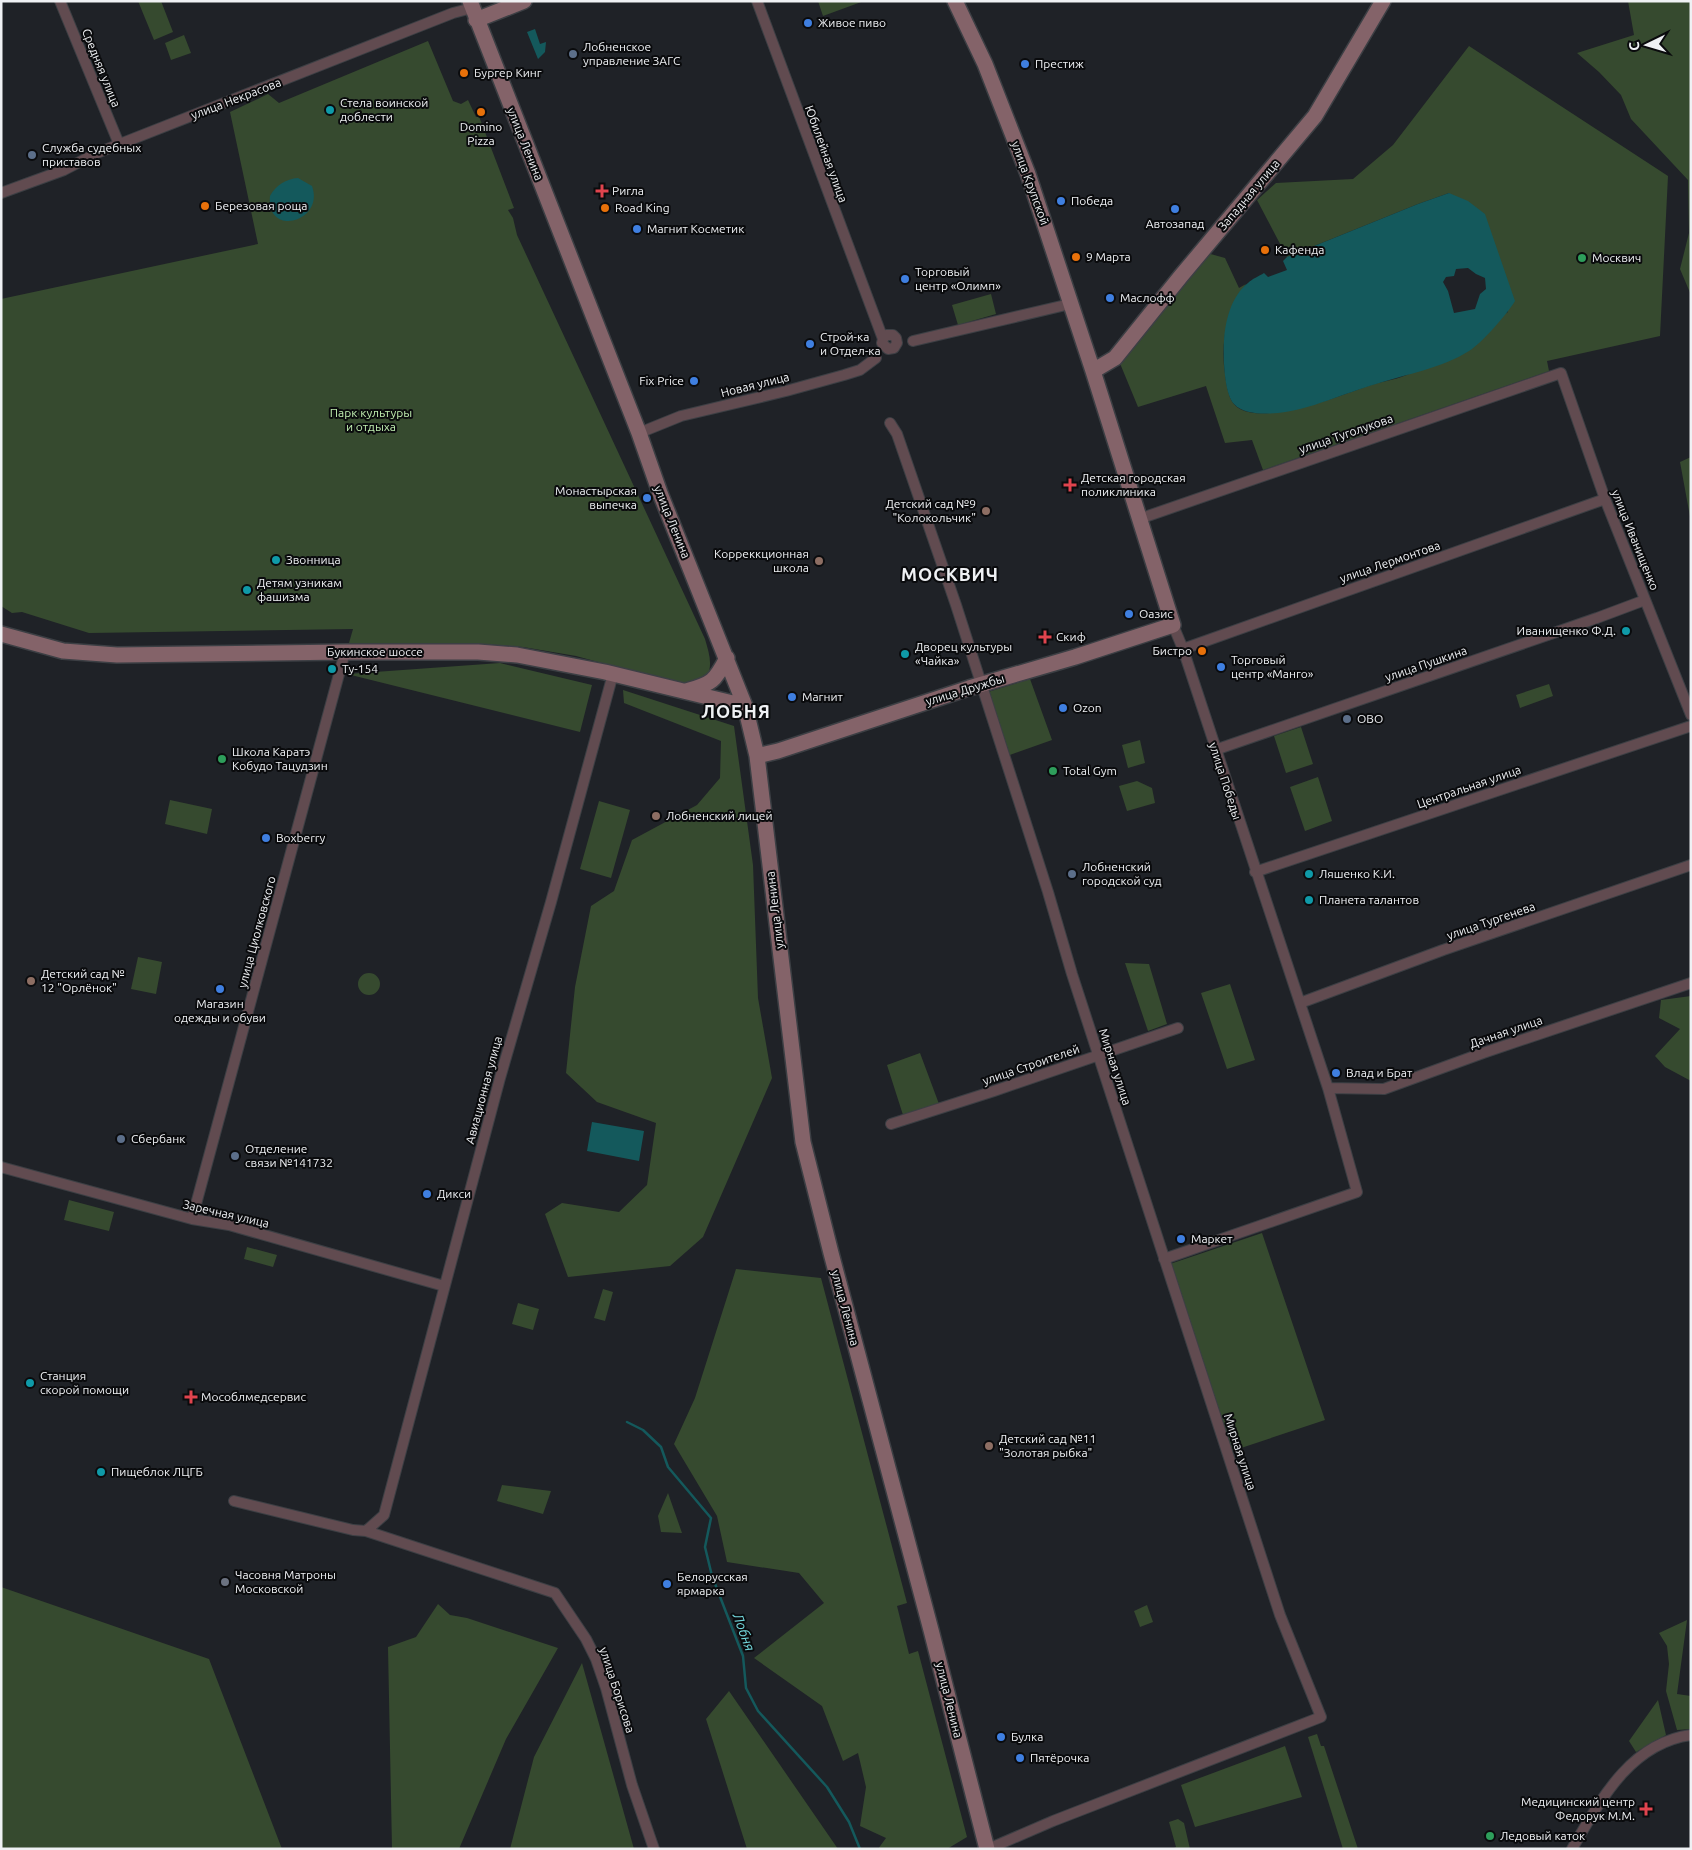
<svg xmlns="http://www.w3.org/2000/svg" width="1692" height="1850" font-family="Ubuntu,sans-serif">
	<style>
		.green { fill: #364a2f }
		.water { fill: #14595c; fill-rule: evenodd }
		.lines { fill: none; stroke-linecap: round; stroke-linejoin: round }
		.stream { stroke: #14595c; stroke-width: 2.5 }
		.street-casing { stroke: #3c3f44; stroke-width: 12 }
		.secondary-casing { stroke: #3c3f44; stroke-width: 18 }
		.street { stroke: #614b50; stroke-width: 10 }
		.secondary { stroke: #846369; stroke-width: 15 }
		.shop-dot { fill: #3f7fe0; stroke: #0a0b0d; stroke-width: 2 }
		.service-dot { fill: #5c6f8a; stroke: #0a0b0d; stroke-width: 2 }
		.food-dot { fill: #e8710a; stroke: #0a0b0d; stroke-width: 2 }
		.culture-dot { fill: #0f9aa8; stroke: #0a0b0d; stroke-width: 2 }
		.health-dot { fill: #e0444e; stroke: #0a0b0d; stroke-width: 2 }
		.leisure-dot { fill: #2e9e5b; stroke: #0a0b0d; stroke-width: 2 }
		.education-dot { fill: #8d6e63; stroke: #0a0b0d; stroke-width: 2 }
		.worship-dot { fill: #6b7280; stroke: #0a0b0d; stroke-width: 2 }
		.labels { text-anchor: middle; stroke-width: 4; stroke-linejoin: round; paint-order: stroke }
		.poi-label { font-size: 12px; fill: #eff1f4; stroke: #0a0b0d; text-anchor: start }
		.street-label { font-size: 12px; fill: #eff1f4; stroke: #0a0b0d }
		.park-label { font-size: 12px; fill: #c0eeb0; stroke: #0a0b0d }
		.water-label { font-size: 14px; font-style: italic; fill: #74d9de; stroke: #0a0b0d }
		.district-label { font-size: 18px; font-weight: bold; letter-spacing: 1px; fill: #eff1f4; stroke: #0a0b0d }
	</style>
	<rect width="100%" height="100%" fill="#1f2227"/>
	<path class="green" d="M138 1H161L173 32 154 40Z
		M818 1H864L823 16Z
		M1628 1H1691V295L1680 269 1689 233 1688 180 1631 119 1621 95 1599 72 1577 53 1634 35Z
		M184 35 191 53 171 60 165 43Z
		M428 41 453 101 461 104 468 100 476 117H479L480 119 514 208 508 210 513 218 517 235 705 639C709 653 713 664 707 677L687 686 576 656 523 647 483 644 349 643 353 629 89 633 22 612 12 613 1 606V299L258 244 230 112 268 94 279 103Z
		M1469 46 1668 176 1660 336 1547 361 1549 371 1263 470 1252 440 1225 443 1206 386 1138 407 1119 361 1207 253 1225 258 1239 288 1246 284C1227 310 1220 342 1225 374 1226 382 1228 396 1233 403 1253 431 1345 394 1371 385 1384 381 1400 379 1411 373 1445 355 1476 332 1508 312L1449 193 1418 204 1287 257 1257 200 1276 183 1353 179 1393 145Z
		M991 294 996 314 958 325 952 305Z
		M1691 457V522L1680 462Z
		M500 663 592 685 580 732 347 674Z
		M1030 679 1052 740 1007 756 988 692Z
		M1549 684 1553 696 1520 708 1516 695Z
		M623 690 734 726 753 865 758 998 772 1078 703 1237 670 1266 568 1277 545 1214 562 1203 619 1212 647 1185 656 1123 597 1102 566 1073 575 987 591 906 614 891 632 840 697 805 720 778 721 741 624 703Z
		M1301 727 1313 764 1286 773 1274 736Z
		M1140 740 1145 763 1128 768 1122 745Z
		M1318 777 1332 821 1305 831 1290 787Z
		M1137 781 1152 788 1155 803 1127 811 1119 786Z
		M170 800 212 809 207 834 165 824Z
		M599 801 630 810 611 878 580 869Z
		M138 957 162 962 156 994 131 989Z
		M1125 963 1149 964 1167 1024 1148 1031Z
		M358 984a11 11 0 1 1 22 0a11 11 0 1 1-22 0Z
		M1230 984 1255 1060 1227 1069 1201 993Z
		M1691 996V1081L1665 1067 1655 1056 1680 1029 1659 1018 1661 1000Z
		M920 1053 939 1104 903 1115 887 1065Z
		M69 1200 114 1212 109 1231 64 1220Z
		M1262 1233 1325 1420 1232 1451 1170 1264Z
		M247 1247 277 1255 273 1267 244 1259Z
		M736 1269 821 1278 907 1603 897 1606 909 1654 918 1651 967 1837 947 1849H878L886 1838 860 1826 866 1787 858 1753 843 1761 822 1706 754 1658 824 1603 799 1573 727 1562 717 1516 674 1444 695 1398Z
		M603 1289 613 1292 605 1321 594 1318Z
		M518 1303 539 1309 533 1330 512 1324Z
		M502 1485 551 1491 543 1514 497 1501Z
		M668 1493 682 1533 661 1532 658 1516Z
		M1 1587 209 1659 282 1849H1Z
		M438 1604 450 1615 467 1618 558 1648 506 1739 459 1849H392L388 1647 416 1637Z
		M1147 1605 1153 1622 1140 1627 1134 1611Z
		M1687 1620 1677 1694 1691 1696V1729L1677 1730 1666 1691 1669 1664 1667 1646 1659 1633Z
		M582 1663 634 1849H510L534 1757Z
		M729 1691 838 1849H747L706 1719Z
		M1658 1700 1666 1735 1636 1752 1629 1741Z
		M1317 1734 1321 1746H1324L1358 1849H1343L1308 1737Z
		M1285 1746 1302 1797 1195 1827 1181 1785Z
		M1178 1819 1184 1823 1190 1849H1172L1176 1847 1169 1822Z"/>
	<path class="water" d="M535 29 540 44 546 42 545 52 538 59 527 32Z
		M298 178 312 186C325 222 266 238 270 196 276 185 286 179 298 178Z
		M1449 193 1468 201 1485 214 1515 301C1508 313 1481 344 1469 351 1442 368 1407 374 1376 384 1345 393 1309 410 1278 413 1265 414 1244 415 1234 404 1224 394 1223 356 1224 341 1225 322 1231 296 1248 283 1252 279 1259 276 1264 273L1268 277 1287 270 1283 261 1287 257 1418 204ZM1468 268 1476 274 1485 278 1486 289 1480 294 1475 309 1454 313 1448 291 1443 282 1446 277 1454 276 1456 269Z
		M592 1122 644 1131 639 1161 587 1151Z"/>
	<g class="lines">
		<path class="stream" d="M627 1422 643 1430 661 1447 668 1467 711 1518 705 1547 712 1576 743 1656 746 1688 758 1711 827 1787 849 1822 860 1849"/>
		<defs>
			<path id="street" d="M60 1 119 144
				M757 1 883 339 882 343 888 349 894 348 897 343 896 338 893 335H886L883 339
				M1 193 64 170 97 153 453 13 472 8
				M913 341 1070 304
				M890 423 897 434 956 605 1048 892 1072 974 1280 1615 1321 1717 1053 1821 988 1849
				M639 433 681 416 786 391 844 375 860 370 876 358
				M1139 519 1561 373 1605 499 1691 715
				M1183 649 1605 499
				M1215 750 1597 618 1645 600
				M1255 872 1691 726
				M1300 1003 1443 950 1691 865
				M1328 1088 1384 1089 1483 1053 1691 983
				M891 1124 994 1091 1178 1028
				M1 1167 192 1219 229 1225 444 1286
				M192 1219 345 652
				M1164 1259 1357 1192 1328 1088 1183 649 1173 625
				M234 1501 353 1530 366 1531 384 1515 500 1078 551 902 613 674
				M366 1531 555 1593 586 1639 596 1659 606 1688 632 1785 654 1849
				M1572 1849C1600 1801 1630 1743 1691 1735"/>
			<path id="secondary" d="M470 1 639 433 660 493 745 706 757 756 803 1142 831 1253 931 1630 987 1849
				M476 20 524 1
				M1093 371 1115 358 1181 276 1315 116 1383 1
				M1 634 63 651 117 655 345 652H478L517 655 605 672 745 706
				M686 691C712 684 715 681 727 658
				M757 756 778 751 969 688 1075 657 1173 625 1093 371 1028 174 985 64 955 1"/>
		</defs>
		<use href="#street" class="street-casing"/>
		<use href="#secondary" class="secondary-casing"/>
		<use href="#street" class="street"/>
		<use href="#secondary" class="secondary"/>
	</g>
	<g class="shop-dot">
		<circle cx="808" cy="23" r="5"/>
		<circle cx="1025" cy="64" r="5"/>
		<circle cx="1061" cy="201" r="5"/>
		<circle cx="1175" cy="209" r="5"/>
		<circle cx="637" cy="229" r="5"/>
		<circle cx="905" cy="279" r="5"/>
		<circle cx="1110" cy="298" r="5"/>
		<circle cx="810" cy="344" r="5"/>
		<circle cx="694" cy="381" r="5"/>
		<circle cx="647" cy="498" r="5"/>
		<circle cx="1129" cy="614" r="5"/>
		<circle cx="1221" cy="667" r="5"/>
		<circle cx="792" cy="697" r="5"/>
		<circle cx="1063" cy="708" r="5"/>
		<circle cx="266" cy="838" r="5"/>
		<circle cx="220" cy="989" r="5"/>
		<circle cx="1336" cy="1073" r="5"/>
		<circle cx="427" cy="1194" r="5"/>
		<circle cx="1181" cy="1239" r="5"/>
		<circle cx="667" cy="1584" r="5"/>
		<circle cx="1001" cy="1737" r="5"/>
		<circle cx="1020" cy="1758" r="5"/>
	</g>
	<g class="service-dot">
		<circle cx="573" cy="54" r="5"/>
		<circle cx="32" cy="155" r="5"/>
		<circle cx="1347" cy="719" r="5"/>
		<circle cx="1072" cy="874" r="5"/>
		<circle cx="121" cy="1139" r="5"/>
		<circle cx="235" cy="1156" r="5"/>
	</g>
	<g class="food-dot">
		<circle cx="464" cy="73" r="5"/>
		<circle cx="481" cy="112" r="5"/>
		<circle cx="205" cy="206" r="5"/>
		<circle cx="605" cy="208" r="5"/>
		<circle cx="1265" cy="250" r="5"/>
		<circle cx="1076" cy="257" r="5"/>
		<circle cx="1202" cy="651" r="5"/>
	</g>
	<g class="culture-dot">
		<circle cx="330" cy="110" r="5"/>
		<circle cx="276" cy="560" r="5"/>
		<circle cx="247" cy="590" r="5"/>
		<circle cx="1626" cy="631" r="5"/>
		<circle cx="905" cy="654" r="5"/>
		<circle cx="332" cy="669" r="5"/>
		<circle cx="1309" cy="874" r="5"/>
		<circle cx="1309" cy="900" r="5"/>
		<circle cx="30" cy="1383" r="5"/>
		<circle cx="101" cy="1472" r="5"/>
	</g>
	<g class="health-dot">
		<path d="M599.5 183.5h5v5h5v5h-5v5h-5v-5h-5v-5h5z"/>
		<path d="M1067.5 477.5h5v5h5v5h-5v5h-5v-5h-5v-5h5z"/>
		<path d="M1042.5 629.5h5v5h5v5h-5v5h-5v-5h-5v-5h5z"/>
		<path d="M188.5 1389.5h5v5h5v5h-5v5h-5v-5h-5v-5h5z"/>
		<path d="M1643.5 1801.5h5v5h5v5h-5v5h-5v-5h-5v-5h5z"/>
	</g>
	<g class="leisure-dot">
		<circle cx="1582" cy="258" r="5"/>
		<circle cx="222" cy="759" r="5"/>
		<circle cx="1053" cy="771" r="5"/>
		<circle cx="1490" cy="1836" r="5"/>
	</g>
	<g class="education-dot">
		<circle cx="986" cy="511" r="5"/>
		<circle cx="819" cy="561" r="5"/>
		<circle cx="656" cy="816" r="5"/>
		<circle cx="31" cy="981" r="5"/>
		<circle cx="989" cy="1446" r="5"/>
	</g>
	<circle class="worship-dot" cx="225" cy="1582" r="5"/>
	<g class="labels">
		<g class="poi-label">
			<text x="818" y="27">Живое пиво</text>
			<text x="583" y="51">Лобненское<tspan x="583" dy="14">управление ЗАГС</tspan></text>
			<text x="1035" y="68">Престиж</text>
			<text x="474" y="77">Бургер Кинг</text>
			<text x="340" y="107">Стела воинской<tspan x="340" dy="14">доблести</tspan></text>
			<text x="481" y="131" text-anchor="middle">Domino<tspan x="481" dy="14">Pizza</tspan></text>
			<text x="42" y="152">Служба судебных<tspan x="42" dy="14">приставов</tspan></text>
			<text x="612" y="195">Ригла</text>
			<text x="1071" y="205">Победа</text>
			<text x="215" y="210">Березовая роща</text>
			<text x="615" y="212">Road King</text>
			<text x="1175" y="228" text-anchor="middle">Автозапад</text>
			<text x="647" y="233">Магнит Косметик</text>
			<text x="1275" y="254">Кафенда</text>
			<text x="1086" y="261">9 Марта</text>
			<text x="1592" y="262">Москвич</text>
			<text x="915" y="276">Торговый<tspan x="915" dy="14">центр «Олимп»</tspan></text>
			<text x="1120" y="302">Маслофф</text>
			<text x="820" y="341">Строй-ка<tspan x="820" dy="14">и Отдел-ка</tspan></text>
			<text x="684" y="385" text-anchor="end">Fix Price</text>
			<text x="1081" y="482">Детская городская<tspan x="1081" dy="14">поликлиника</tspan></text>
			<text x="637" y="495" text-anchor="end">Монастырская<tspan x="637" dy="14">выпечка</tspan></text>
			<text x="976" y="508" text-anchor="end">Детский сад №9<tspan x="976" dy="14">"Колокольчик"</tspan></text>
			<text x="809" y="558" text-anchor="end">Корреккционная<tspan x="809" dy="14">школа</tspan></text>
			<text x="286" y="564">Звонница</text>
			<text x="257" y="587">Детям узникам<tspan x="257" dy="14">фашизма</tspan></text>
			<text x="1139" y="618">Оазис</text>
			<text x="1616" y="635" text-anchor="end">Иванищенко Ф.Д.</text>
			<text x="1056" y="641">Скиф</text>
			<text x="915" y="651">Дворец культуры<tspan x="915" dy="14">«Чайка»</tspan></text>
			<text x="1192" y="655" text-anchor="end">Бистро</text>
			<text x="1231" y="664">Торговый<tspan x="1231" dy="14">центр «Манго»</tspan></text>
			<text x="342" y="673">Ту-154</text>
			<text x="802" y="701">Магнит</text>
			<text x="1073" y="712">Ozon</text>
			<text x="1357" y="723">ОВО</text>
			<text x="232" y="756">Школа Каратэ<tspan x="232" dy="14">Кобудо Тацудзин</tspan></text>
			<text x="1063" y="775">Total Gym</text>
			<text x="666" y="820">Лобненский лицей</text>
			<text x="276" y="842">Boxberry</text>
			<text x="1082" y="871">Лобненский<tspan x="1082" dy="14">городской суд</tspan></text>
			<text x="1319" y="878">Ляшенко К.И.</text>
			<text x="1319" y="904">Планета талантов</text>
			<text x="41" y="978">Детский сад №<tspan x="41" dy="14">12 "Орлёнок"</tspan></text>
			<text x="220" y="1008" text-anchor="middle">Магазин<tspan x="220" dy="14">одежды и обуви</tspan></text>
			<text x="1346" y="1077">Влад и Брат</text>
			<text x="131" y="1143">Сбербанк</text>
			<text x="245" y="1153">Отделение<tspan x="245" dy="14">связи №141732</tspan></text>
			<text x="437" y="1198">Дикси</text>
			<text x="1191" y="1243">Маркет</text>
			<text x="40" y="1380">Станция<tspan x="40" dy="14">скорой помощи</tspan></text>
			<text x="201" y="1401">Мособлмедсервис</text>
			<text x="999" y="1443">Детский сад №11<tspan x="999" dy="14">"Золотая рыбка"</tspan></text>
			<text x="111" y="1476">Пищеблок ЛЦГБ</text>
			<text x="235" y="1579">Часовня Матроны<tspan x="235" dy="14">Московской</tspan></text>
			<text x="677" y="1581">Белорусская<tspan x="677" dy="14">ярмарка</tspan></text>
			<text x="1011" y="1741">Булка</text>
			<text x="1030" y="1762">Пятёрочка</text>
			<text x="1635" y="1806" text-anchor="end">Медицинский центр<tspan x="1635" dy="14">Федорук М.М.</tspan></text>
			<text x="1500" y="1840">Ледовый каток</text>
		</g>
		<g class="street-label">
			<text transform="translate(101 68) rotate(68)" y="4">Средняя улица</text>
			<text transform="translate(236 99) rotate(-21)" y="4">улица Некрасова</text>
			<text transform="translate(525 144) rotate(68)" y="4">улица Ленина</text>
			<text transform="translate(826 154) rotate(70)" y="4">Юбилейная улица</text>
			<text transform="translate(1030 183) rotate(70)" y="4">улица Крупской</text>
			<text transform="translate(1249 195) rotate(-50)" y="4">Западная улица</text>
			<text transform="translate(755 385) rotate(-14)" y="4">Новая улица</text>
			<text transform="translate(1346 434) rotate(-19)" y="4">улица Туголукова</text>
			<text transform="translate(672 522) rotate(68)" y="4">улица Ленина</text>
			<text transform="translate(1635 540) rotate(68)" y="4">улица Иванищенко</text>
			<text transform="translate(1390 562) rotate(-19)" y="4">улица Лермонтова</text>
			<text x="375" y="656">Букинское шоссе</text>
			<text transform="translate(1426 664) rotate(-19)" y="4">улица Пушкина</text>
			<text transform="translate(965 690) rotate(-17)" y="4">улица Дружбы</text>
			<text transform="translate(1225 781) rotate(72)" y="4">улица Победы</text>
			<text transform="translate(1469 787) rotate(-19)" y="4">Центральная улица</text>
			<text transform="translate(775 910) rotate(-97)" y="4">улица Ленина</text>
			<text transform="translate(1491 921) rotate(-19)" y="4">улица Тургенева</text>
			<text transform="translate(257 932) rotate(-75)" y="4">улица Циолковского</text>
			<text transform="translate(1506 1032) rotate(-19)" y="4">Дачная улица</text>
			<text transform="translate(1031 1065) rotate(-19)" y="4">улица Строителей</text>
			<text transform="translate(1115 1067) rotate(72)" y="4">Мирная улица</text>
			<text transform="translate(484 1090) rotate(-75)" y="4">Авиационная улица</text>
			<text transform="translate(226 1214) rotate(13)" y="4">Заречная улица</text>
			<text transform="translate(845 1308) rotate(75)" y="4">улица Ленина</text>
			<text transform="translate(1240 1452) rotate(72)" y="4">Мирная улица</text>
			<text transform="translate(617 1690) rotate(72)" y="4">улица Борисова</text>
			<text transform="translate(949 1700) rotate(76)" y="4">улица Ленина</text>
		</g>
		<g class="park-label">
			<text x="371" y="417">Парк культуры<tspan x="371" dy="14">и отдыха</tspan></text>
		</g>
		<g class="water-label">
			<text transform="translate(744 1632) rotate(70)" y="5">Лобня</text>
		</g>
		<g class="district-label">
			<text x="950" y="581">МОСКВИЧ</text>
			<text x="736" y="718">ЛОБНЯ</text>
		</g>
	</g>
	<rect width="1692" height="1850" fill="none" stroke="#eff1f4" stroke-width="5"/>
	<g transform="translate(1647 45) rotate(265)" stroke="#0a0b0d" stroke-width="4" paint-order="stroke">
	<path d="M0-4L9 19L0 12L-9 19Z" fill="#eff1f4"/>
	<text y="-8" font-size="14" font-weight="bold" text-anchor="middle" fill="#eff1f4">С</text>
	</g>
</svg>
